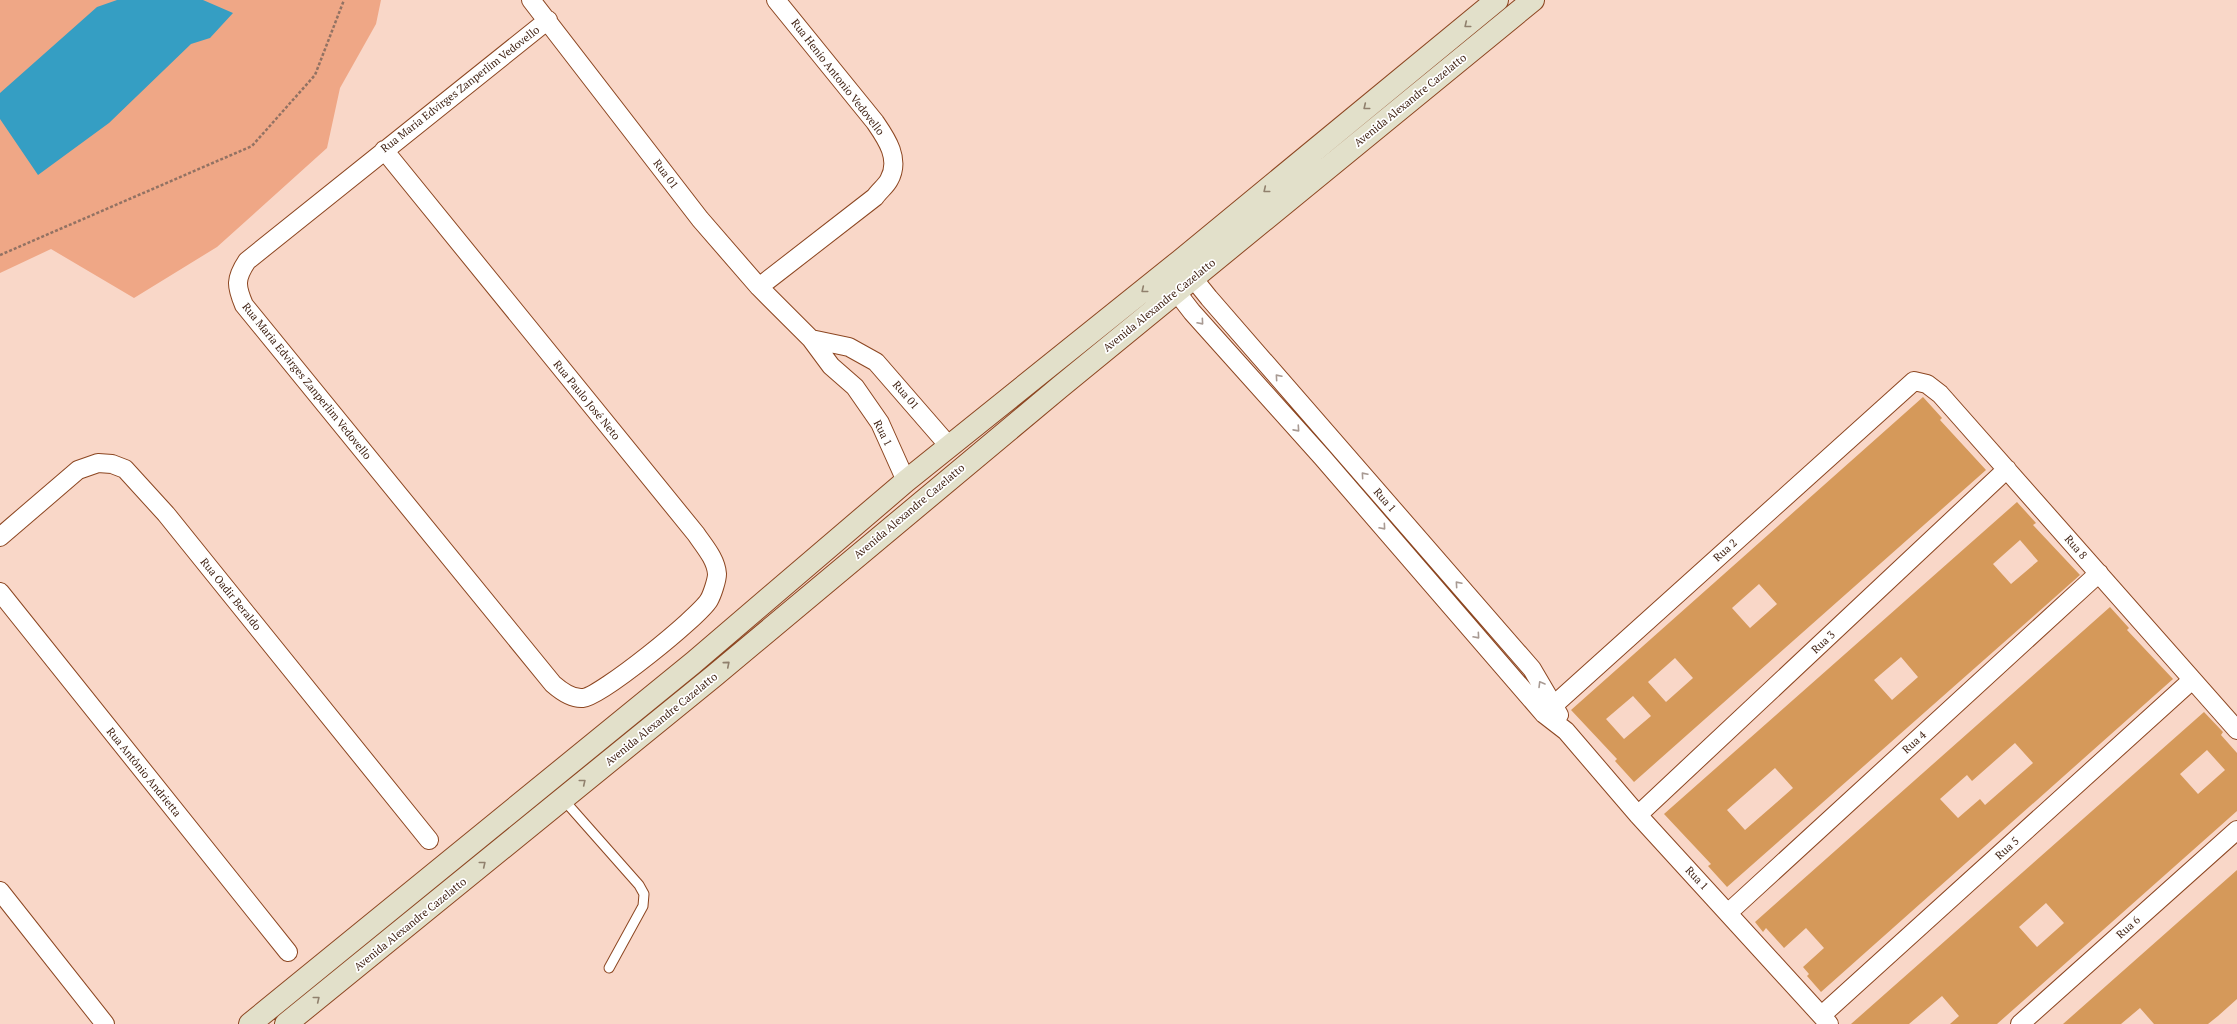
<svg xmlns="http://www.w3.org/2000/svg" width="2237" height="1024" font-family="'PT Serif',serif">
	<style>
		.green { fill: #efa786 }
		.water { fill: #359ec3 }
		.building { fill: #d5995a; fill-rule: evenodd }
		.lines { fill: none; stroke-linecap: round; stroke-linejoin: round }
		.service-casing { stroke: #8c4621; stroke-width: 11 }
		.minor-casing { stroke: #8c4621; stroke-width: 20 }
		.secondary-casing { stroke: #8c4621; stroke-width: 24 }
		.path { stroke: #927263; stroke-width: 2.5; stroke-dasharray: 3 2; stroke-linecap: butt }
		.service { stroke: #fff; stroke-width: 9 }
		.minor { stroke: #fff; stroke-width: 18 }
		.secondary { stroke: #e2e0ca; stroke-width: 22 }
		.oneway { stroke: #90806d }
		.oneway2 { stroke: #a89a93 }
		.labels { text-anchor: middle; stroke-width: 3.5; stroke-linejoin: round; paint-order: stroke }
		.street-label { font-size: 11px; fill: #3d1f10; stroke: #fff }
	</style>
	<rect width="100%" height="100%" fill="#f9d7c8"/>
	<path class="green" d="M0 0H381L376 24 340 88 327 148 217 247 134 298 51 249 0 273Z"/>
	<path class="water" d="M117 0H203L233 13 210 38 191 44 109 123 38 175 0 119V93L97 7Z"/>
	<path class="building" d="M1923 397 1942 418 1940 420 1986 470 1634 782 1615 761 1617 759 1571 710ZM1759 584 1777 604 1750 628 1732 608ZM1675 658 1693 678 1666 702 1648 682ZM1633 696 1651 716 1624 739 1606 719Z
		M2017 502 2036 523 2033 525 2080 575 1727 887 1708 866 1711 864 1664 814ZM2020 540 2038 561 2011 584 1993 564ZM1901 657 1918 677 1892 700 1874 680ZM1775 768 1793 788 1745 830 1727 810Z
		M2110 607 2129 628 2127 630 2173 679 1821 992 1807 976 1809 974 1803 967 1824 948 1806 928 1784 948 1766 928 1763 932 1755 922ZM2015 743 2033 763 1985 805 1980 799 1958 818 1940 799 1967 775 1972 781Z
		M2204 712 2223 732 2221 735 2237 753V811L1997 1024H1950L1959 1016 1942 996 1909 1024H1851ZM2207 750 2225 770 2198 794 2180 774ZM2046 903 2064 923 2037 947 2019 927Z
		M2237 870V999L2218 1016 2208 1024H2154L2140 1008 2121 1024H2063Z"/>
	<g class="lines">
		<defs>
			<path id="service" d="M563 799 639 885 644 894 643 906 609 968"/>
			<path id="minor" d="M531 0 700 219 759 287 811 339 831 366 855 387 880 423 906 481
				M384 150 696 534C704 546 716 559 717 574 717 580 712 595 709 600 699 617 600 697 583 698 572 699 561 691 553 684L244 305C236 286 235 279 247 261L548 20
				M1185 268 1209 298 1532 669 1559 715
				M1168 281 1192 312 1322 457 1544 714 1566 731 1638 815 1829 1024
				M759 287 875 197C879 191 886 186 889 180 901 159 886 138 875 122L776 0
				M811 339 849 347 876 362 949 446
				M0 537 78 470 98 463 112 464 125 469 166 514 429 840
				M0 592 288 952
				M1544 714 1914 381 1927 384 1940 394 2237 730
				M1638 815 2007 469
				M0 891 105 1024
				M1729 912 2099 573
				M1822 1015 2192 680
				M2020 1024 2237 830"/>
			<path id="secondary" d="M250 1024 693 663 906 481 1180 261 1497 0
				M286 1024 714 676 1060 387 1533 0"/>
		</defs>
		<use href="#service" class="service-casing"/>
		<use href="#minor" class="minor-casing"/>
		<use href="#secondary" class="secondary-casing"/>
		<path class="path" d="M0 255 252 146 315 75 344 0"/>
		<use href="#service" class="service"/>
		<use href="#minor" class="minor"/>
		<use href="#secondary" class="secondary"/>
	</g>
	<defs><path id="oneway-chevron" d="M-2-3.5L2.5 0L-2 3.5" fill="none" stroke-width="1.6" stroke-linecap="round" stroke-linejoin="round"/></defs>
	<g class="oneway">
		<use href="#oneway-chevron" transform="translate(1467 25) rotate(141)"/>
		<use href="#oneway-chevron" transform="translate(1366 107) rotate(141)"/>
		<use href="#oneway-chevron" transform="translate(1266 190) rotate(141)"/>
		<use href="#oneway-chevron" transform="translate(1144 290) rotate(141)"/>
		<use href="#oneway-chevron" transform="translate(727 664) rotate(-40)"/>
		<use href="#oneway-chevron" transform="translate(583 782) rotate(-39)"/>
		<use href="#oneway-chevron" transform="translate(483 864) rotate(-39)"/>
		<use href="#oneway-chevron" transform="translate(317 999) rotate(-39)"/>
	</g>
	<g class="oneway2">
		<use href="#oneway-chevron" transform="translate(1201 322) rotate(49)"/>
		<use href="#oneway-chevron" transform="translate(1278 377) rotate(-131)"/>
		<use href="#oneway-chevron" transform="translate(1297 429) rotate(48)"/>
		<use href="#oneway-chevron" transform="translate(1364 475) rotate(-131)"/>
		<use href="#oneway-chevron" transform="translate(1383 527) rotate(49)"/>
		<use href="#oneway-chevron" transform="translate(1458 584) rotate(-131)"/>
		<use href="#oneway-chevron" transform="translate(1477 636) rotate(49)"/>
		<use href="#oneway-chevron" transform="translate(1541 684) rotate(-121)"/>
	</g>
	<g class="labels">
		<g class="street-label">
			<text transform="translate(838 77) rotate(52)" y="4">Rua Henio Antonio Vedovello</text>
			<text transform="translate(460 89) rotate(-38)" y="4">Rua Maria Edvirges Zanperlim Vedovello</text>
			<text transform="translate(1410 100) rotate(-39)" y="4">Avenida Alexandre Cazelatto</text>
			<text transform="translate(666 174) rotate(53)" y="4">Rua 01</text>
			<text transform="translate(1159 305) rotate(-39)" y="4">Avenida Alexandre Cazelatto</text>
			<text transform="translate(307 381) rotate(51)" y="4">Rua Maria Edvirges Zanperlim Vedovello</text>
			<text transform="translate(906 395) rotate(49)" y="4">Rua 01</text>
			<text transform="translate(587 400) rotate(51)" y="4">Rua Paulo José Neto</text>
			<text transform="translate(883 433) rotate(63)" y="4">Rua 1</text>
			<text transform="translate(1385 500) rotate(49)" y="4">Rua 1</text>
			<text transform="translate(909 511) rotate(-40)" y="4">Avenida Alexandre Cazelatto</text>
			<text transform="translate(2076 547) rotate(49)" y="4">Rua 8</text>
			<text transform="translate(1725 550) rotate(-42)" y="4">Rua 2</text>
			<text transform="translate(231 594) rotate(51)" y="4">Rua Oadir Beraldo</text>
			<text transform="translate(1823 642) rotate(-43)" y="4">Rua 3</text>
			<text transform="translate(661 719) rotate(-39)" y="4">Avenida Alexandre Cazelatto</text>
			<text transform="translate(1914 742) rotate(-42)" y="4">Rua 4</text>
			<text transform="translate(144 772) rotate(51)" y="4">Rua Antônio Andrietta</text>
			<text transform="translate(2007 848) rotate(-42)" y="4">Rua 5</text>
			<text transform="translate(1697 878) rotate(47)" y="4">Rua 1</text>
			<text transform="translate(410 924) rotate(-39)" y="4">Avenida Alexandre Cazelatto</text>
			<text transform="translate(2128 927) rotate(-42)" y="4">Rua 6</text>
		</g>
	</g>
</svg>
